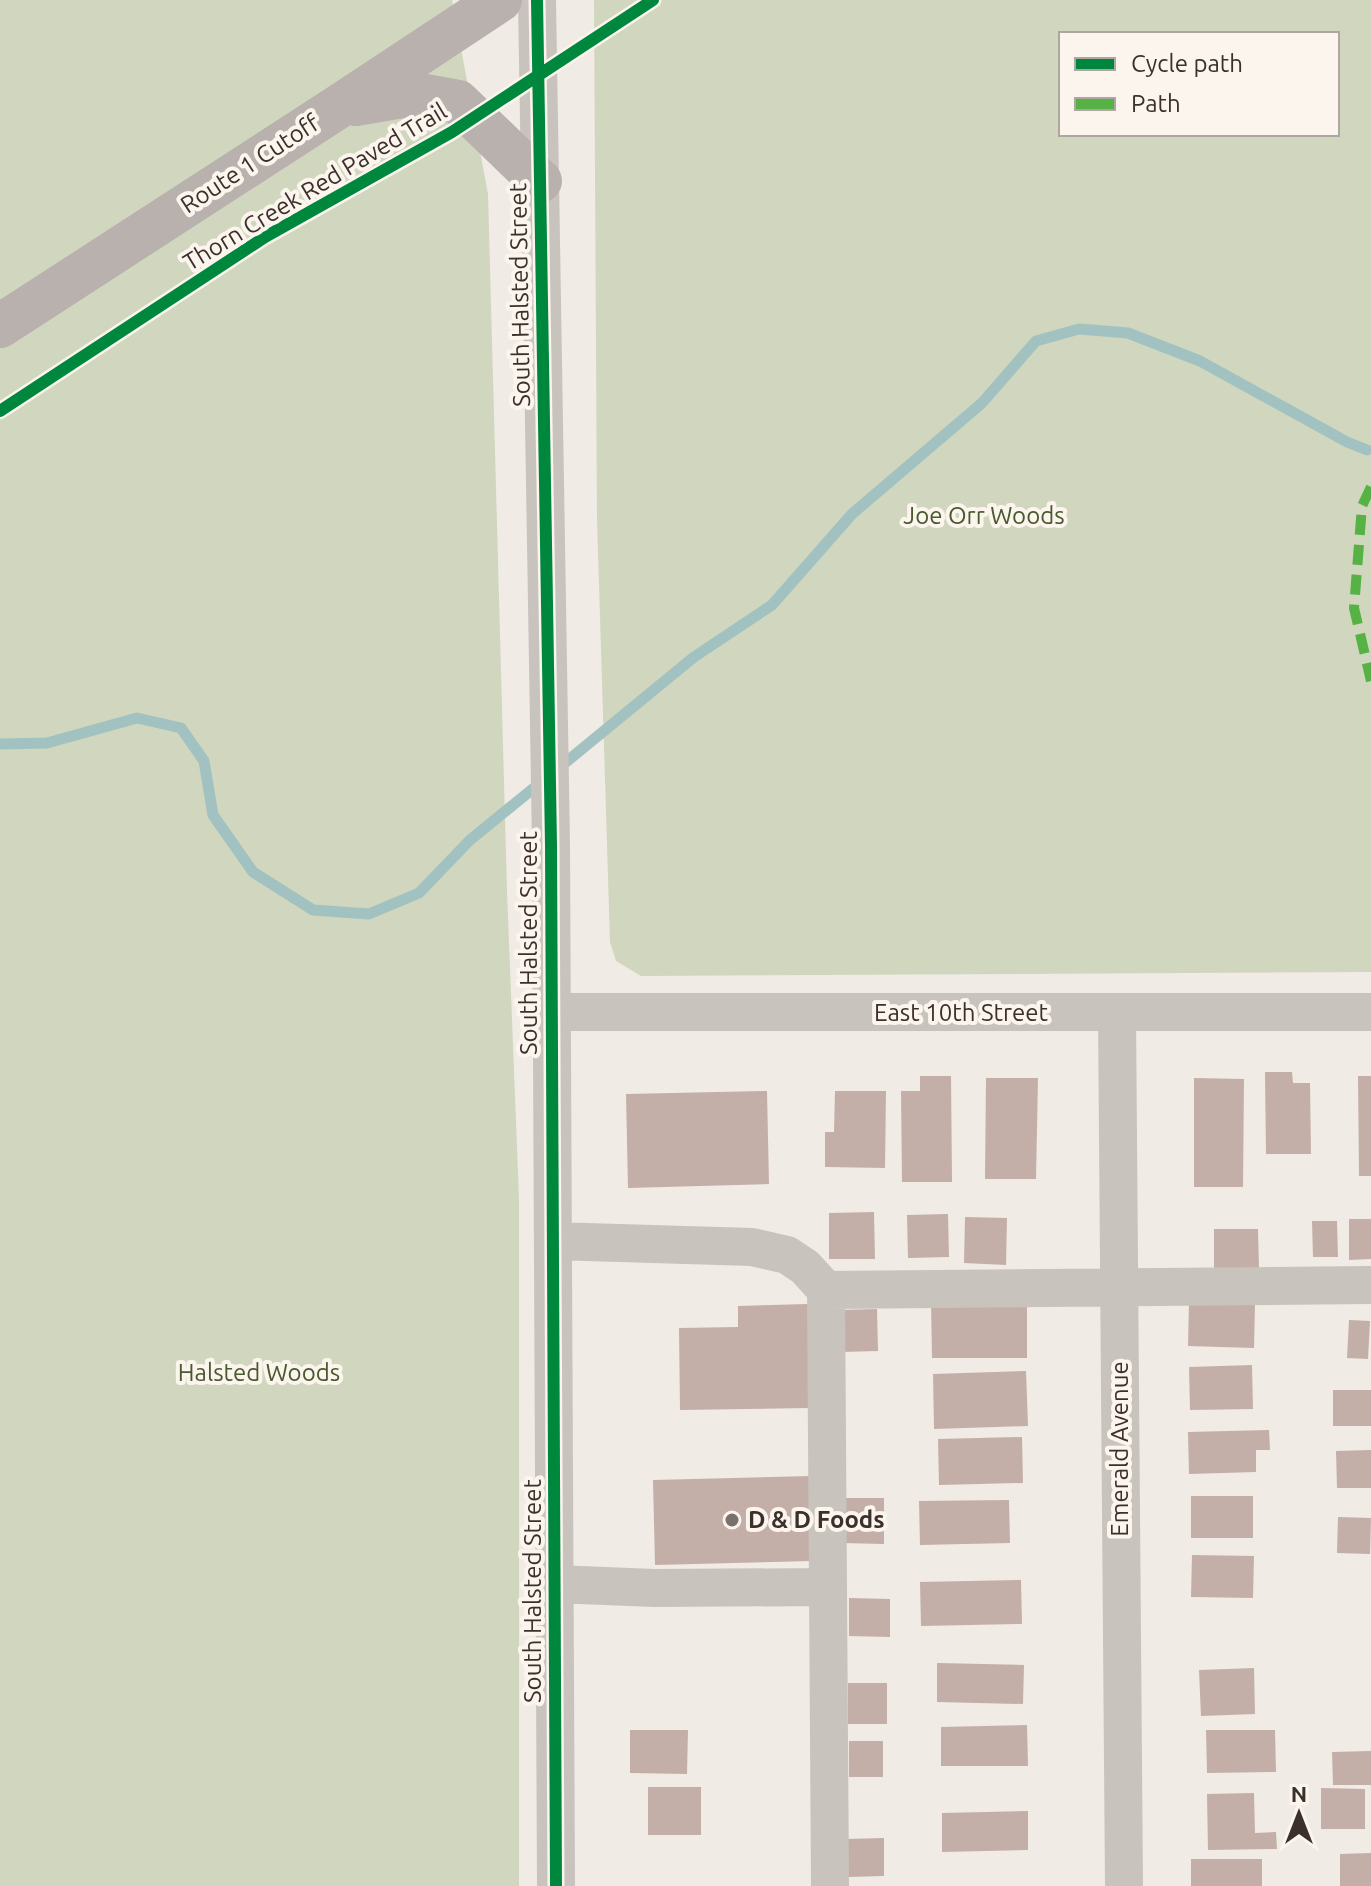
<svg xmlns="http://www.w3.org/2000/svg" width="1371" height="1886" font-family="Ubuntu,sans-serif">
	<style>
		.green { fill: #d1d6bf; fill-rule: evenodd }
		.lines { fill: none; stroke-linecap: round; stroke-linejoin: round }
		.stream { stroke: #a1c2c1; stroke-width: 11 }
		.building { fill: #c3afa7 }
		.minor { stroke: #c9c3be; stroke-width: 38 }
		.major { stroke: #b8b1ad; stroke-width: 44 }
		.quiet { stroke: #57b246; stroke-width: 10; stroke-dasharray: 20 10; stroke-linecap: butt }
		.cycleway-casing { stroke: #fbf5ee; stroke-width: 17 }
		.cycleway { stroke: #00873e; stroke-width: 12 }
		.poi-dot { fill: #7a716c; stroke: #fbf5ee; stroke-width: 3 }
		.labels { text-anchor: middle; stroke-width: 8; stroke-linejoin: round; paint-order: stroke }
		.street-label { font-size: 24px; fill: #3b302b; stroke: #fbf5ee }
		.park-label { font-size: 24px; fill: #4a5a2e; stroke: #fbf5ee }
		.poi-label { font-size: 24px; font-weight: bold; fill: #3b302b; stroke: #fbf5ee; text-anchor: start }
	</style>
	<rect width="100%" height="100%" fill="#f0ebe5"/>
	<path class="green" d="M0 0H452L488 194 507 892 519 1198V1886H0Z
		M594 0H1371V972L641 976 616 961 610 942 597 519ZM1061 34H1337V134H1061Z"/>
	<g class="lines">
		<path class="stream" d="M0 744 47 743 137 718 181 728 204 761 213 815 253 872 313 910 369 914 419 893 470 840 540 783
			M560 767 694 657 772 605 852 514 982 403 1036 341 1079 329 1128 333 1200 361 1347 442 1367 450"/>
	</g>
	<path class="building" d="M1265 1072H1292L1293 1083H1310L1311 1154H1266Z
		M920 1076H951L952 1182H902L901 1091H920Z
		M1358 1076H1371V1176H1359Z
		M986 1078H1038L1036 1179H985Z
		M1194 1078 1244 1079 1243 1187H1194Z
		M767 1091 769 1184 628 1188 626 1094Z
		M835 1091H886L885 1168 825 1167V1132H834Z
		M874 1212 875 1259H829V1213Z
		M948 1214 949 1257 908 1258 907 1215Z
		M965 1217 1007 1218 1006 1265 964 1263Z
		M1349 1219H1371V1259L1349 1260Z
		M1312 1221H1337L1338 1257H1313Z
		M1214 1229H1258L1259 1268 1214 1269Z
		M1027 1299V1358H932L931 1300Z
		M1189 1301 1255 1303 1254 1348 1188 1346Z
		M808 1304 810 1408 680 1410 679 1328 738 1327V1306Z
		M877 1309 878 1351 840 1352 838 1310Z
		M1349 1320 1370 1321 1368 1359 1347 1358Z
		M1252 1365 1253 1409 1190 1410 1189 1367Z
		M1026 1371 1028 1426 934 1429 933 1374Z
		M1333 1390H1371V1426H1333Z
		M1269 1430 1270 1450H1256V1472L1189 1474 1188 1432Z
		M1022 1437 1023 1483 939 1485 938 1439Z
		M1371 1450V1488H1337L1336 1451Z
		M810 1476 812 1561 655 1565 653 1480Z
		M1191 1496H1253V1538H1191Z
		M842 1498H884V1544L842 1543Z
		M1009 1500 1010 1543 920 1545 919 1501Z
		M1338 1517 1371 1518 1370 1554 1337 1553Z
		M1192 1555 1254 1556 1253 1598 1191 1597Z
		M1021 1580 1022 1624 921 1626 920 1582Z
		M849 1598 890 1599V1637L849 1636Z
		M937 1663 1024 1665 1023 1704 937 1702Z
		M1254 1668 1255 1714 1201 1716 1199 1670Z
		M848 1683H887V1724H848Z
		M1027 1725 1028 1766H941V1727Z
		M630 1730H688L687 1774 630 1773Z
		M1206 1730H1275L1276 1772 1207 1773Z
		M849 1741H883V1777H849Z
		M1371 1751V1785H1333L1332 1752Z
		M648 1787H701V1835H648Z
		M1321 1788 1365 1789V1829H1321Z
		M1254 1793 1255 1833 1276 1832 1277 1849 1208 1850 1207 1794Z
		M1028 1811V1850L942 1852V1813Z
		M884 1838V1876L847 1877 846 1839Z
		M1371 1853V1886H1340V1854Z
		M1191 1859H1262V1886H1191Z"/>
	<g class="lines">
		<path class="minor" d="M537 0 551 845 556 1886
			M552 1012H1371
			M1117 1013 1124 1886
			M553 1241 752 1247 787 1255 805 1267 826 1290 1371 1285
			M826 1290 830 1886
			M555 1584 654 1588 828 1587"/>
		<path class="major" d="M356 104 414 94 458 102 540 181
			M0 326 338 107 500 0"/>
		<path class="quiet" d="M1371 487 1362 506 1354 608 1371 681"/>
		<defs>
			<path id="cycleway" d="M537 0 551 845 556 1886
				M0 411 265 237 452 132 653 0"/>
		</defs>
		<use href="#cycleway" class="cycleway-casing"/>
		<use href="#cycleway" class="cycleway"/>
	</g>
	<circle class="poi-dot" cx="732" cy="1520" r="8"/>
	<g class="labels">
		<g class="street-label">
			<text transform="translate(250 164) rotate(-33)" y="8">Route 1 Cutoff</text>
			<text transform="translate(315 187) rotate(-31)" y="8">Thorn Creek Red Paved Trail</text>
			<text transform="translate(520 295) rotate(-91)" y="8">South Halsted Street</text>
			<text transform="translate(529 943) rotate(-90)" y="8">South Halsted Street</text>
			<text x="961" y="1021">East 10th Street</text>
			<text transform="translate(1120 1449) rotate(-90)" y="8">Emerald Avenue</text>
			<text transform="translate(533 1591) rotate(-90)" y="8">South Halsted Street</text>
		</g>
		<g class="park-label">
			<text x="984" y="524">Joe Orr Woods</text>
			<text x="259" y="1381">Halsted Woods</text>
		</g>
		<g class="poi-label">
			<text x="748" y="1528">D &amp; D Foods</text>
		</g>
	</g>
	<rect x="1059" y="32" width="280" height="104" fill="#fbf5ee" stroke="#aea6a0" stroke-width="2"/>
	<rect x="1075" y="58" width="40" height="12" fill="#00873e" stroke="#aea6a0" stroke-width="2"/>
	<text x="1131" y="72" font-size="24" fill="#3b302b">Cycle path</text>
	<rect x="1075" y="98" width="40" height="12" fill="#57b246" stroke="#aea6a0" stroke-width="2"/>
	<text x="1131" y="112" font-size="24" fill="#3b302b">Path</text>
	<g transform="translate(1299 1814)" stroke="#fbf5ee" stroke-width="6" paint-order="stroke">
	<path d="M0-6L14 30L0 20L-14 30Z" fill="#3b302b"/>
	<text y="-12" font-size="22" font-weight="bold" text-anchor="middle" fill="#3b302b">N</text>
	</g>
</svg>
